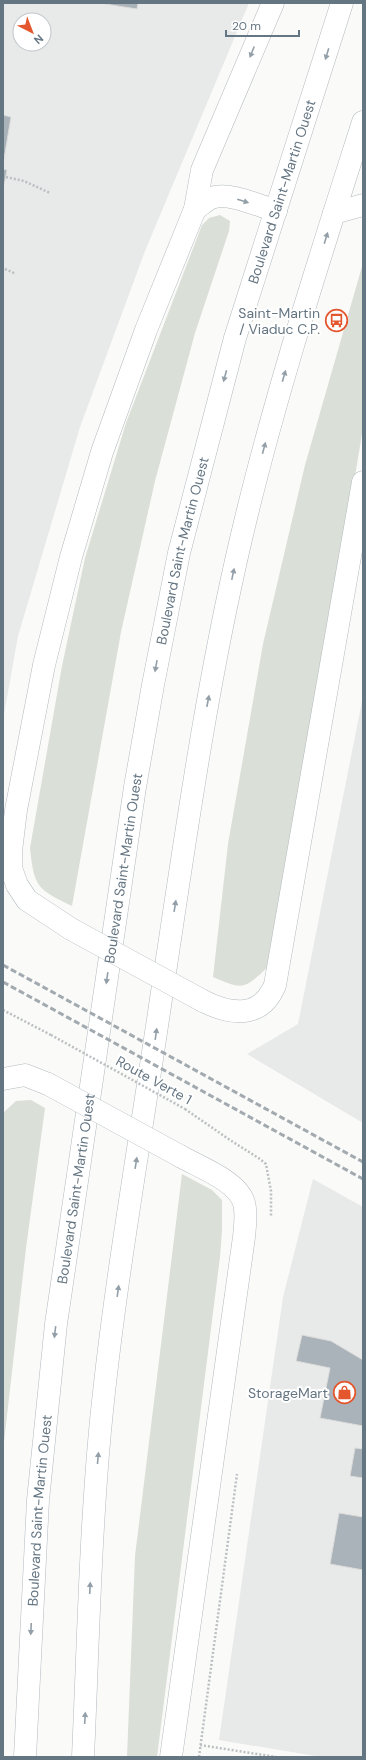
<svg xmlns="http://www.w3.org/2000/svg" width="366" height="1760" font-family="'DM Sans',sans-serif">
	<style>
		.built { fill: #e8e9e9; fill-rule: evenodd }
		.green { fill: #dadfd7 }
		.building { fill: #aab3b9; stroke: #dcdcda }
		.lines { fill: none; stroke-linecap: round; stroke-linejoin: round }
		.secondary-casing { stroke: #b3babf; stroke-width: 23 }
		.path { stroke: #bbbfc2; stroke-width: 2.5; stroke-dasharray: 2 2; stroke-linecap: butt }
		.secondary { stroke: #fff; stroke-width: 22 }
		.rail { stroke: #a2aab0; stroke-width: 3; stroke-dasharray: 6 3; stroke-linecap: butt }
		.secondary-bridge-casing { stroke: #b3babf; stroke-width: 23; stroke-linecap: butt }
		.path-bridge { stroke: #bbbfc2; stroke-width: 2.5; stroke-dasharray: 2 2; stroke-linecap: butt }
		.secondary-bridge { stroke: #fff; stroke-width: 22 }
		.oneway { fill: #939fa8 }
		.labels { text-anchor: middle; stroke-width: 4; stroke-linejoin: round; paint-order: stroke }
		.street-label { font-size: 14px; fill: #657683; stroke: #fff }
		.poi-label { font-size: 14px; fill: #657683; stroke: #fff; text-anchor: end }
	</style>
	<rect width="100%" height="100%" fill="#fafaf8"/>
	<path class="built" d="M3 3H249L145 251 80 427 18 636 3 720ZM20 20H44V44H20Z
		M363 696V1123L247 1054 298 1024Z
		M313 1179 363 1207V1757H321L219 1740 283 1297Z"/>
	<path class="green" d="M220 215 230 221 229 231 195 333 155 481 121 632 72 906C37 889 34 887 30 848L62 666 85 558 126 423 202 225 209 218Z
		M363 263V428L354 482 268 967C243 990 244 990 213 977L228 844 263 644 305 465Z
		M31 1100 45 1108 26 1248 3 1451V1113L16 1101Z
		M182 1174 212 1190 222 1200V1231L220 1257 157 1757H127L135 1556Z"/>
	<path class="building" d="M99 3H138L137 9Z
		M3 115 11 117 3 165Z
		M3 169 7 170 4 185H3Z
		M302 1335 331 1341 363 1360V1426L320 1418 330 1368 296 1361Z
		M355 1448 363 1449V1478L350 1476Z
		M339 1513 363 1517V1570L330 1564Z"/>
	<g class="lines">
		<defs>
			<g id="secondary">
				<path d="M195 209C200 206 205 201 211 198 228 191 259 206 276 211"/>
				<path d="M334 213 363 205"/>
				<path d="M71 929 27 900 17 885 11 868V851L16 810 44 665 71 557 102 452 146 330 195 209 202 170 273 3"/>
				<path d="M203 1001C231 1015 261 1019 275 985L363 482"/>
				<path d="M3 1079 25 1075 48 1084"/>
				<path id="s1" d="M25 1757 38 1500 56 1324 135 787 153 685 179 553 235 338 342 3"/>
				<path d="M83 1757C88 1648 90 1540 100 1431 114 1284 141 1138 162 992 185 841 206 688 241 539 274 398 319 260 363 122"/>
				<path d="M171 1757 244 1237C245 1226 247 1214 244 1203 238 1181 199 1167 180 1156"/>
			</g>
		</defs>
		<use href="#secondary" class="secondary-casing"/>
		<path class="path" d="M6 177 24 181 50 193
			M5 269 16 274
			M3 1010 51 1035
			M185 1109 230 1140 260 1159 266 1164 271 1191V1217
			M200 1745 276 1757
			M199 1757 237 1474"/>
		<use href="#secondary" class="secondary"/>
		<path class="rail" d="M3 965 363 1162
			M3 982 363 1179"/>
		<defs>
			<path id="secondary-bridge" d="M71 929 203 1001
				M48 1084 180 1156"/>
		</defs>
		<use href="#secondary-bridge" class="secondary-bridge-casing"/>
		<path class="path-bridge" d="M51 1035 185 1109"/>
		<use href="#secondary-bridge" class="secondary-bridge"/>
	</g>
	<defs><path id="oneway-solid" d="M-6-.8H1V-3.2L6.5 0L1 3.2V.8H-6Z"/></defs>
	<g class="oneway">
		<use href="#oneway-solid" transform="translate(252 52) rotate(112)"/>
		<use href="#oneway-solid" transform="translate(327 54) rotate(107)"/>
		<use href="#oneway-solid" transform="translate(243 201) rotate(17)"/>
		<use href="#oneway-solid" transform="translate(326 238) rotate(-73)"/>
		<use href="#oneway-solid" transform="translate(225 376) rotate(105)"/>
		<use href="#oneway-solid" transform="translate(284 376) rotate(-74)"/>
		<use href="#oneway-solid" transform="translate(264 448) rotate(-75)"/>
		<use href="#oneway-solid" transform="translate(233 574) rotate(-78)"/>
		<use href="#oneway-solid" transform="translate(156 666) rotate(100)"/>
		<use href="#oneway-solid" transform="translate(208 701) rotate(-79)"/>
		<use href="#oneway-solid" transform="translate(175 906) rotate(-81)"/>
		<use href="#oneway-solid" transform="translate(107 978) rotate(98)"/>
		<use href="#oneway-solid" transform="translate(156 1034) rotate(-82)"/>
		<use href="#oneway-solid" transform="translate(136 1163) rotate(-81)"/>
		<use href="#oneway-solid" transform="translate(118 1291) rotate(-82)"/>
		<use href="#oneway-solid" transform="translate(55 1332) rotate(97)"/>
		<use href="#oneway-solid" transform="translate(98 1458) rotate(-85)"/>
		<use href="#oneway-solid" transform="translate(90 1588) rotate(-87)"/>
		<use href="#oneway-solid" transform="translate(31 1629) rotate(93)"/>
		<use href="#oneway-solid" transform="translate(85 1718) rotate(-87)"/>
	</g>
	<defs>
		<symbol id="bus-ring" viewBox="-11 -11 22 22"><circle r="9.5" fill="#fff" stroke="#e4572e" stroke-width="1.5"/><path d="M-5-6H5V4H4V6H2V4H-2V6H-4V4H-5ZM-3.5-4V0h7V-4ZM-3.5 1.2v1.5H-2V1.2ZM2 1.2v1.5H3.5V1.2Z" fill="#e4572e"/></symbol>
		<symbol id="shop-ring" viewBox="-11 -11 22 22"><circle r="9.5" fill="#fff" stroke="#e4572e" stroke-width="1.5"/><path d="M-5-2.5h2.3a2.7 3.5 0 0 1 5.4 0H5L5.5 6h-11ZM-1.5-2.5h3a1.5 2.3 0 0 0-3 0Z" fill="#e4572e"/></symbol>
	</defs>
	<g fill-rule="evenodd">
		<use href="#bus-ring" x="324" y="308" width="25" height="25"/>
		<use href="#shop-ring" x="332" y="1380" width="25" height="25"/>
	</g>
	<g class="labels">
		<g class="street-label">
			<text dy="5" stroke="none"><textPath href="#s1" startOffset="1591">Boulevard Saint-Martin Ouest</textPath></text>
			<text dy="5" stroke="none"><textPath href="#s1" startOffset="1218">Boulevard Saint-Martin Ouest</textPath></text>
			<text dy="5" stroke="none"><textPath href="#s1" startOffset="895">Boulevard Saint-Martin Ouest</textPath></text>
			<text transform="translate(154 1080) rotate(29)" y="5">Route Verte 1</text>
			<text dy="5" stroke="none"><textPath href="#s1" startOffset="571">Boulevard Saint-Martin Ouest</textPath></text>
			<text dy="5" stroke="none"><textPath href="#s1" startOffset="247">Boulevard Saint-Martin Ouest</textPath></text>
		</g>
		<g class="poi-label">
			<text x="320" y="318">Saint-Martin<tspan x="320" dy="16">/ Viaduc C.P.</tspan></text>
			<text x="328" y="1398">StorageMart</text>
		</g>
	</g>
	<rect width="366" height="1760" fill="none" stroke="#657683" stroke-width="8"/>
	<g transform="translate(32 32) rotate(138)"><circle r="19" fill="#ffffff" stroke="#c1c8cd"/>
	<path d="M0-3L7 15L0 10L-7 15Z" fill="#e4572e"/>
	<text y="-6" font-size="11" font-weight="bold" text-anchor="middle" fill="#657683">N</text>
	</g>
	<path d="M226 30v6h73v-6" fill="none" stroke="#657683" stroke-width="2"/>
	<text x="232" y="30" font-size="12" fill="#657683" stroke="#ffffff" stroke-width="3" paint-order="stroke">20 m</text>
</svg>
